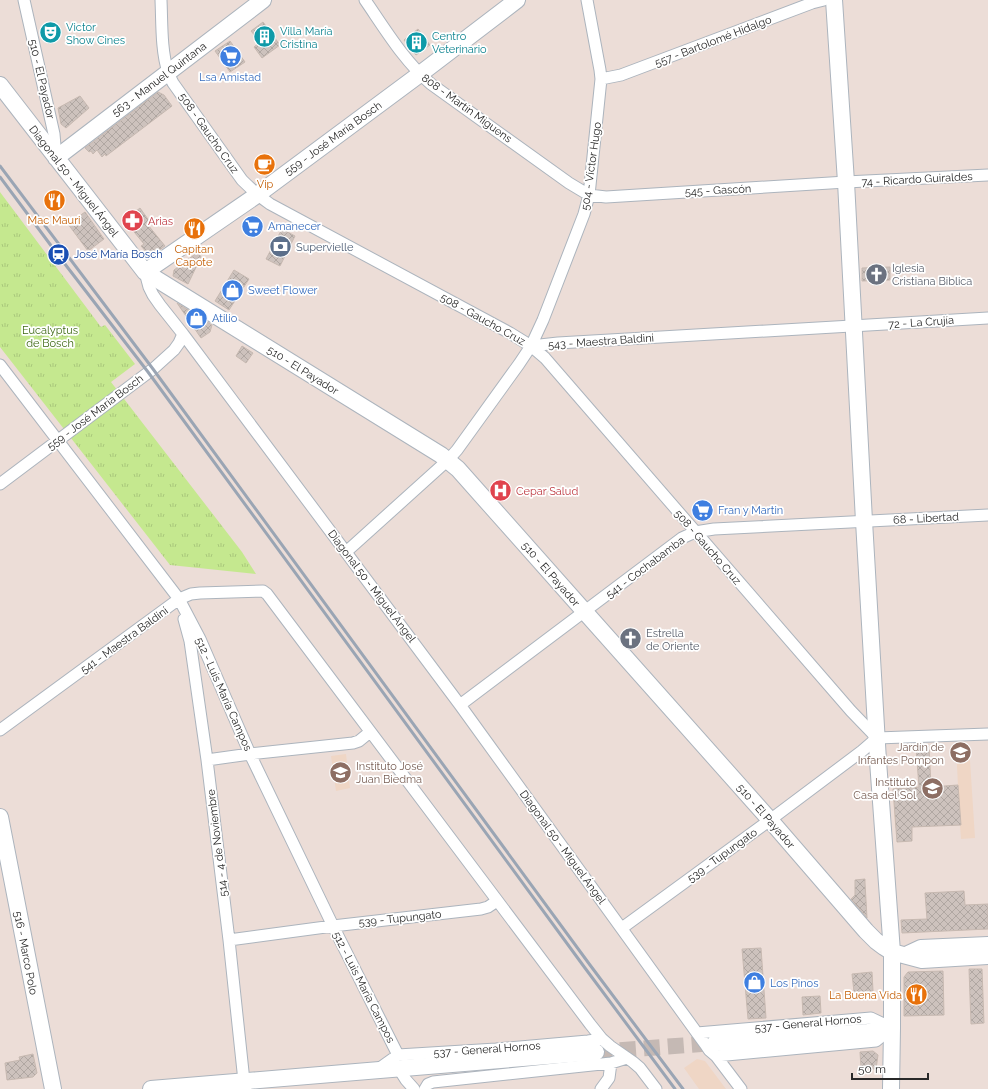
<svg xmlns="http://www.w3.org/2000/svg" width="988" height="1089" font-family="Raleway,sans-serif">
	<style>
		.education { fill: #efd6c5 }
		.park { fill: url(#park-tufts) }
		.building { fill: url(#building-cross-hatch); stroke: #c7b9b1 }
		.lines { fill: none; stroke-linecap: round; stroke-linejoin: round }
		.secondary-tunnel { stroke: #c5b9b4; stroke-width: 16; stroke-dasharray: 16 8; stroke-linecap: butt }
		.street-casing { stroke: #acb4bd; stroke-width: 13 }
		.secondary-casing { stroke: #acb4bd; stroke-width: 18 }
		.street { stroke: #fff; stroke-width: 11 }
		.secondary { stroke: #fff; stroke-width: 16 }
		.rail { stroke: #9aa5b4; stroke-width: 3 }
		.labels { text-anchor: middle; stroke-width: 3.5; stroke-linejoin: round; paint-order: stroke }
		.culture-label { font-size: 11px; fill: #0d838f; stroke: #fff; text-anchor: start }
		.street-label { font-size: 11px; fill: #282828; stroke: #fff }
		.shop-label { font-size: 11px; fill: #366cbe; stroke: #fff; text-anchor: start }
		.food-label { font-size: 11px; fill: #c56008; stroke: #fff }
		.health-label { font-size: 11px; fill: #be3a42; stroke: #fff; text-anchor: start }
		.service-label { font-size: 11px; fill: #4e5e75; stroke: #fff; text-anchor: start }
		.transit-label { font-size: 11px; fill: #164399; stroke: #fff; text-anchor: start }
		.worship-label { font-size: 11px; fill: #5b616d; stroke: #fff; text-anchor: start }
		.park-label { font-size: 11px; fill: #3d6913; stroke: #fff }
		.education-label { font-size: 11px; fill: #785e54; stroke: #fff; text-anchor: end }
	</style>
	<defs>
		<pattern id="park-tufts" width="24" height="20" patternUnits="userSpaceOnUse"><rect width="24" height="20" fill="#c5e88f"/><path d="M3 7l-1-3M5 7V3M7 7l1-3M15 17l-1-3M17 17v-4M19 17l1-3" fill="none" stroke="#a9c77b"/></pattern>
		<pattern id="building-cross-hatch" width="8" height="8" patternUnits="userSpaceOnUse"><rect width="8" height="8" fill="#cdc2bd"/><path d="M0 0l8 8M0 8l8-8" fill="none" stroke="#b0a7a2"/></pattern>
	</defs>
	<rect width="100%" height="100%" fill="#ecddd7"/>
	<path class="education" d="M969 745 975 838 961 839 960 825 895 828 893 789 919 787 916 748 929 747 932 787 958 785 956 746Z
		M346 754 350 788 336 791 331 756Z
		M697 1059 705 1061 726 1089H699L684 1068Z"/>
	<path class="park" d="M0 192 101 327 105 325 135 364 111 382 242 552 256 574 170 565 0 347Z"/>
	<path class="building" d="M263 22 280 45 262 58 254 47 260 42 251 31Z
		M418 29 430 45 416 55 404 40Z
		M230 41 245 62 230 72 215 51Z
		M158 92 164 95 172 106 106 156 105 154 102 157 97 150 93 154 91 151 89 152 85 148Z
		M80 96 89 108 66 128 61 124 58 108Z
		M140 208 150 222 148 225 165 246 151 256 149 255 141 246 144 244 130 227 132 226 126 219Z
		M85 212 104 239 88 251 68 224Z
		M282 229 295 236 280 266 266 259Z
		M198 252 201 257 188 284 173 276 174 270Z
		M890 267V280L862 281V268Z
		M234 270 249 279 229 310 215 301Z
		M177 303 212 325 210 332 201 338Z
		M242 346 253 353 246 363 236 356Z
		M634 630 640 638 629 647 623 640Z
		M929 747 931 787 958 785 961 825 912 827V841L897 842 893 789 919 787 916 748Z
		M865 879V883L867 918 851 899 855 895V880Z
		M964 891 965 905 988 904V929L902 933 901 920 927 919 925 893Z
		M761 948 766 1018 748 1019 742 949Z
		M969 969H982L984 1023 971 1024Z
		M943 971 944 1015 904 1016V977L908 972Z
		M872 972 873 991 854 992 852 974Z
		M820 996 821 1013 803 1015 802 997Z
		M873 1051 878 1055 876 1069 861 1068 860 1052Z
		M33 1054 37 1073 33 1077 7 1080 5 1063 20 1060 19 1057Z"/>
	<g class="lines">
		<path class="secondary-tunnel" d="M596 1052 715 1043"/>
		<defs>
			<path id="street" d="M24 0 54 134 56 158
				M161 0C162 22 161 51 168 72 169 75 171 79 173 83L242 180C251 189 260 197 270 204L510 333 531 346 545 358 851 711 877 738
				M365 0C385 29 404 61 431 84L569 183 589 195 606 197 846 182 988 175
				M601 79 621 75 812 3 824 0
				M145 272 149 287 153 295 160 305 183 334 460 705 697 1033 705 1044 709 1050 716 1056 741 1089
				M531 346 558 343 988 318
				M0 365 179 599 200 639 250 754 333 926 398 1055
				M0 484 153 369 174 350 179 343 183 334
				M346 552 448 460 457 450 519 364 531 346 543 320 584 214 589 195 601 79 600 70 587 0
				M184 619 190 641 207 760 229 940 244 1081 246 1087
				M460 705 682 538 695 532 714 529 988 515
				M0 730 179 599 191 594 200 593 263 591 267 594 590 1024 602 1039 610 1046 633 1062 640 1068 656 1089
				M877 738 988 734
				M207 760 250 754 353 743 359 741 370 732
				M622 928 770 820 862 751 877 738
				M229 940 333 926 481 909 488 907 497 901
				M697 1033 871 1018 892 1028 876 1041 716 1056
				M399 1069 406 1080 414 1089
				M377 1070 398 1055 496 1049 588 1041 602 1039
				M425 1089 428 1084 433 1082 611 1063 627 1058
				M601 1089 609 1078 611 1063"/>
			<path id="secondary" d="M834 0 846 182 864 521 878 761 892 952V1028L891 1089
				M0 85 145 272 441 455 458 469 585 612 770 820 866 931 876 941 884 947 892 952 922 960 988 956
				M56 158 263 0
				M145 272 257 195 420 74 517 0
				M0 817 53 1089
				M906 955 921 948 988 945
				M715 1043 868 1032 892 1028
				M151 1089 596 1052"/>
		</defs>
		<use href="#street" class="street-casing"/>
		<use href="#secondary" class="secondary-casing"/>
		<use href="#street" class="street"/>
		<use href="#secondary" class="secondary"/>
		<path class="rail" d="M0 166 153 369 590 965 683 1089
			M0 177 58 255 148 372 585 968 675 1089"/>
	</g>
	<defs>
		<symbol id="theatre-disc" viewBox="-11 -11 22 22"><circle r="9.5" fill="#0f9aa8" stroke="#fff"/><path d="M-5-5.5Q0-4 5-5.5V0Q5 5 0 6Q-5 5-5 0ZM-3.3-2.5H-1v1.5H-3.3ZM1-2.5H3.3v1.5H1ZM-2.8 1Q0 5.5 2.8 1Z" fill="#fff"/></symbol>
		<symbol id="building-disc" viewBox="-11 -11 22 22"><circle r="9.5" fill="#0f9aa8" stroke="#fff"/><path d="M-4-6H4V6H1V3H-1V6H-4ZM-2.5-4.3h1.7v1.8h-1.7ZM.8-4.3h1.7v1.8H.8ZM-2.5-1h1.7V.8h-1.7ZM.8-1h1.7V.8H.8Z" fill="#fff"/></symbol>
		<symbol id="supermarket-disc" viewBox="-11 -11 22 22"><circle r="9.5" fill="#3f7fe0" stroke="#fff"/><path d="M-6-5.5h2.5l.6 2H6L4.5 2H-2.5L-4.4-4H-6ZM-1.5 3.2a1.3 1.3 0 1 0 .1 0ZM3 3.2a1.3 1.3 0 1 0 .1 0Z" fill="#fff"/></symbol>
		<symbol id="cafe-disc" viewBox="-11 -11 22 22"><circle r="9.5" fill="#e8710a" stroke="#fff"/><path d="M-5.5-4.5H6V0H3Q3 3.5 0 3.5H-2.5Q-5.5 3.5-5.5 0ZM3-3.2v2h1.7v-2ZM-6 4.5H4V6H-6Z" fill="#fff"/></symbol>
		<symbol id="restaurant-disc" viewBox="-11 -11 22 22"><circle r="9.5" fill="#e8710a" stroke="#fff"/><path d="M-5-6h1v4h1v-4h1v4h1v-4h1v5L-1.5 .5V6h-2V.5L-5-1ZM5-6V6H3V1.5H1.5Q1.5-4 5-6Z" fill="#fff"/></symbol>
		<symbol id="pharmacy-disc" viewBox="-11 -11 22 22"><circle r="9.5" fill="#e0444e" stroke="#fff"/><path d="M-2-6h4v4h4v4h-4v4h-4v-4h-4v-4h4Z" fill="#fff"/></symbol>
		<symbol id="bank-disc" viewBox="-11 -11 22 22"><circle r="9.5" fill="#5c6f8a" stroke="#fff"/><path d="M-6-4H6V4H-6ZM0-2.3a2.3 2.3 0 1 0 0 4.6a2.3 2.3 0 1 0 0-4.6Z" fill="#fff"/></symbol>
		<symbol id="station-disc" viewBox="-11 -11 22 22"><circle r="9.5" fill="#1a4fb4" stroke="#fff"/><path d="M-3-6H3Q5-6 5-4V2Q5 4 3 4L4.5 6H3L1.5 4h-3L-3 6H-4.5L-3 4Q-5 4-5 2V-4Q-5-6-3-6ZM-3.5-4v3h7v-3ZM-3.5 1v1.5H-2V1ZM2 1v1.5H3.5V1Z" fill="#fff"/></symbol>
		<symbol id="church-disc" viewBox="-11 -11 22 22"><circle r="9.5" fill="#6b7280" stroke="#fff"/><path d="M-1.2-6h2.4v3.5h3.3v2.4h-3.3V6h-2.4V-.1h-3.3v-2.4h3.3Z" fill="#fff"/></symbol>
		<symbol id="shop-disc" viewBox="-11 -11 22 22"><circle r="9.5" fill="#3f7fe0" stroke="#fff"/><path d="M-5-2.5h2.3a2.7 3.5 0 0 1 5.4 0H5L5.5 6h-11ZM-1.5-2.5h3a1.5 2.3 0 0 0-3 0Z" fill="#fff"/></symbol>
		<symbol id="hospital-disc" viewBox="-11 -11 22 22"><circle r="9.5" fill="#e0444e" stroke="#fff"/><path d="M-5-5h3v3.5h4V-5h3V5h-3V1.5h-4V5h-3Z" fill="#fff"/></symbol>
		<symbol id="school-disc" viewBox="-11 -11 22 22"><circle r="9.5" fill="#8d6e63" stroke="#fff"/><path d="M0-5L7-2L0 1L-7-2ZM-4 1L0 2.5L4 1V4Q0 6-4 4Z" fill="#fff"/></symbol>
		<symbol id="university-disc" viewBox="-11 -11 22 22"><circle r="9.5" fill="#8d6e63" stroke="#fff"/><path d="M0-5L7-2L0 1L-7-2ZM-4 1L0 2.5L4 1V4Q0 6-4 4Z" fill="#fff"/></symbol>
	</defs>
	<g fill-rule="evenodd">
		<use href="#theatre-disc" x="38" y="20" width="25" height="25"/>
		<use href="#building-disc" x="252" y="24" width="25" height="25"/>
		<use href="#building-disc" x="404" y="30" width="25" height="25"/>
		<use href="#supermarket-disc" x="218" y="44" width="25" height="25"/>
		<use href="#cafe-disc" x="252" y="152" width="25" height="25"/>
		<use href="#restaurant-disc" x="42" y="188" width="25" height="25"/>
		<use href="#pharmacy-disc" x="120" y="208" width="25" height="25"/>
		<use href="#supermarket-disc" x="240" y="214" width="25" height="25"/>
		<use href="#restaurant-disc" x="182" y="216" width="25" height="25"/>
		<use href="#bank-disc" x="268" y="234" width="25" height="25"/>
		<use href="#station-disc" x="46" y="242" width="25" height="25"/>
		<use href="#church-disc" x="864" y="262" width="25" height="25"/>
		<use href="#shop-disc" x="220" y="278" width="25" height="25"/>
		<use href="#shop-disc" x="184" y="306" width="25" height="25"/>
		<use href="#hospital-disc" x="488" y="478" width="25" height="25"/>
		<use href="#supermarket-disc" x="690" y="498" width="25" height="25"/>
		<use href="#church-disc" x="618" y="626" width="25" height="25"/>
		<use href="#school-disc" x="948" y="740" width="25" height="25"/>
		<use href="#university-disc" x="328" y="760" width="25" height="25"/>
		<use href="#school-disc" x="920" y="776" width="25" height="25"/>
		<use href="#shop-disc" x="742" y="970" width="25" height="25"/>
		<use href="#restaurant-disc" x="904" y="982" width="25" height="25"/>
	</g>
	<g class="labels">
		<g class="culture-label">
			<text x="66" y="31">Victor<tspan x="66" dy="13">Show Cines</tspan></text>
			<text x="280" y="35">Villa María<tspan x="280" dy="13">Cristina</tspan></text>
			<text x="432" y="40">Centro<tspan x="432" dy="13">Veterinario</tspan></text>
		</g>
		<g class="street-label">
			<text transform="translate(713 41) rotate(-21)" y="4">557 - Bartolomé Hidalgo</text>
			<text transform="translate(42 79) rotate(77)" y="4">510 - El Payador</text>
			<text transform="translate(159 79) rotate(-37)" y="4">563 - Manuel Quintana</text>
			<text transform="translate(467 108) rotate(36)" y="4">808 - Martín Miguens</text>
			<text transform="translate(209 133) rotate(55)" y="4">508 - Gaucho Cruz</text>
			<text transform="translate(333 138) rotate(-36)" y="4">559 - José María Bosch</text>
			<text transform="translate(591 166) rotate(-82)" y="4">504 - Víctor Hugo</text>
			<text transform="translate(917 179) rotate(-3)" y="4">74 - Ricardo Guiraldes</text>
			<text transform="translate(74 181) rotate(52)" y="4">Diagonal 50 - Miguel Ángel</text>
			<text transform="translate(718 190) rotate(-3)" y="4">545 - Gascón</text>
			<text transform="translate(483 319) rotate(29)" y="4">508 - Gaucho Cruz</text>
			<text transform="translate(921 322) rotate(-4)" y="4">72 - La Crujía</text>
			<text transform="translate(601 341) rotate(-4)" y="4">543 - Maestra Baldini</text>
			<text transform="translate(303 370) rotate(32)" y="4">510 - El Payador</text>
			<text transform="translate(95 412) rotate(-37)" y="4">559 - José María Bosch</text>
			<text transform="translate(926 518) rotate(-3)" y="4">68 - Libertad</text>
			<text transform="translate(708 547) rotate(49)" y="4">508 - Gaucho Cruz</text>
			<text transform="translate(645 567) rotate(-37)" y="4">541 - Cochabamba</text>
			<text transform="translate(551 574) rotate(49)" y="4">510 - El Payador</text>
			<text transform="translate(372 586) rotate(53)" y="4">Diagonal 50 - Miguel Ángel</text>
			<text transform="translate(124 640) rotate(-36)" y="4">541 - Maestra Baldini</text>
			<text transform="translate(224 694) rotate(66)" y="4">512 - Luis María Campos</text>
			<text transform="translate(766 816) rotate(49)" y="4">510 - El Payador</text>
			<text transform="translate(217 843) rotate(-97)" y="4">514 - 4 de Noviembre</text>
			<text transform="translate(563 847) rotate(54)" y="4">Diagonal 50 - Miguel Ángel</text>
			<text transform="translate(722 855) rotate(-36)" y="4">539 - Tupungato</text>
			<text transform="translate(400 918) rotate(-6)" y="4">539 - Tupungato</text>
			<text transform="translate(26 953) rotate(79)" y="4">516 - Marco Polo</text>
			<text transform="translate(364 987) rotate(63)" y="4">512 - Luis María Campos</text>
			<text transform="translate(808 1023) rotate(-5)" y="4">537 - General Hornos</text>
			<text transform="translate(487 1049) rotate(-4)" y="4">537 - General Hornos</text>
		</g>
		<g class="shop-label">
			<text x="230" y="81" text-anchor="middle">Lsa Amistad</text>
			<text x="268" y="230">Amanecer</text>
			<text x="248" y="294">Sweet Flower</text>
			<text x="212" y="322">Atilio</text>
			<text x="718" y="514">Fran y Martin</text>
			<text x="770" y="987">Los Pinos</text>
		</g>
		<g class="food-label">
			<text x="265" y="188">Vip</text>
			<text x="54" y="224">Mac Mauri</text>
			<text x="194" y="253">Capitan<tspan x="194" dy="13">Capote</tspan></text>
			<text x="902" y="999" text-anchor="end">La Buena Vida</text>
		</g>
		<g class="health-label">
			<text x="148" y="225">Arias</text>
			<text x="516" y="495">Cepar Salud</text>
		</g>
		<g class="service-label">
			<text x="296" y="251">Supervielle</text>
		</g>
		<g class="transit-label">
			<text x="74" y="258">José María Bosch</text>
		</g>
		<g class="worship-label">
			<text x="892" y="272">Iglesia<tspan x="892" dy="13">Cristiana Biblica</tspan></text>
			<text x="646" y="637">Estrella<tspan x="646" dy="13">de Oriente</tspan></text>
		</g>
		<g class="park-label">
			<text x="50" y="334">Eucalyptus<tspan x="50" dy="13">de Bosch</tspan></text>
		</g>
		<g class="education-label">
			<text x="944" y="751">Jardín de<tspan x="944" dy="13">Infantes Pompon</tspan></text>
			<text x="356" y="770" text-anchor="start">Instituto José<tspan x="356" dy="13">Juan Biedma</tspan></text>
			<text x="916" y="786">Instituto<tspan x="916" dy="13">Casa del Sol</tspan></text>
		</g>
	</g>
	<path d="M852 1073v6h76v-6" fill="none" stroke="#282828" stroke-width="2"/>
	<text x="858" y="1073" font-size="12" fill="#282828" stroke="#ffffff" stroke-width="3" paint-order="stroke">50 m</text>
</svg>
